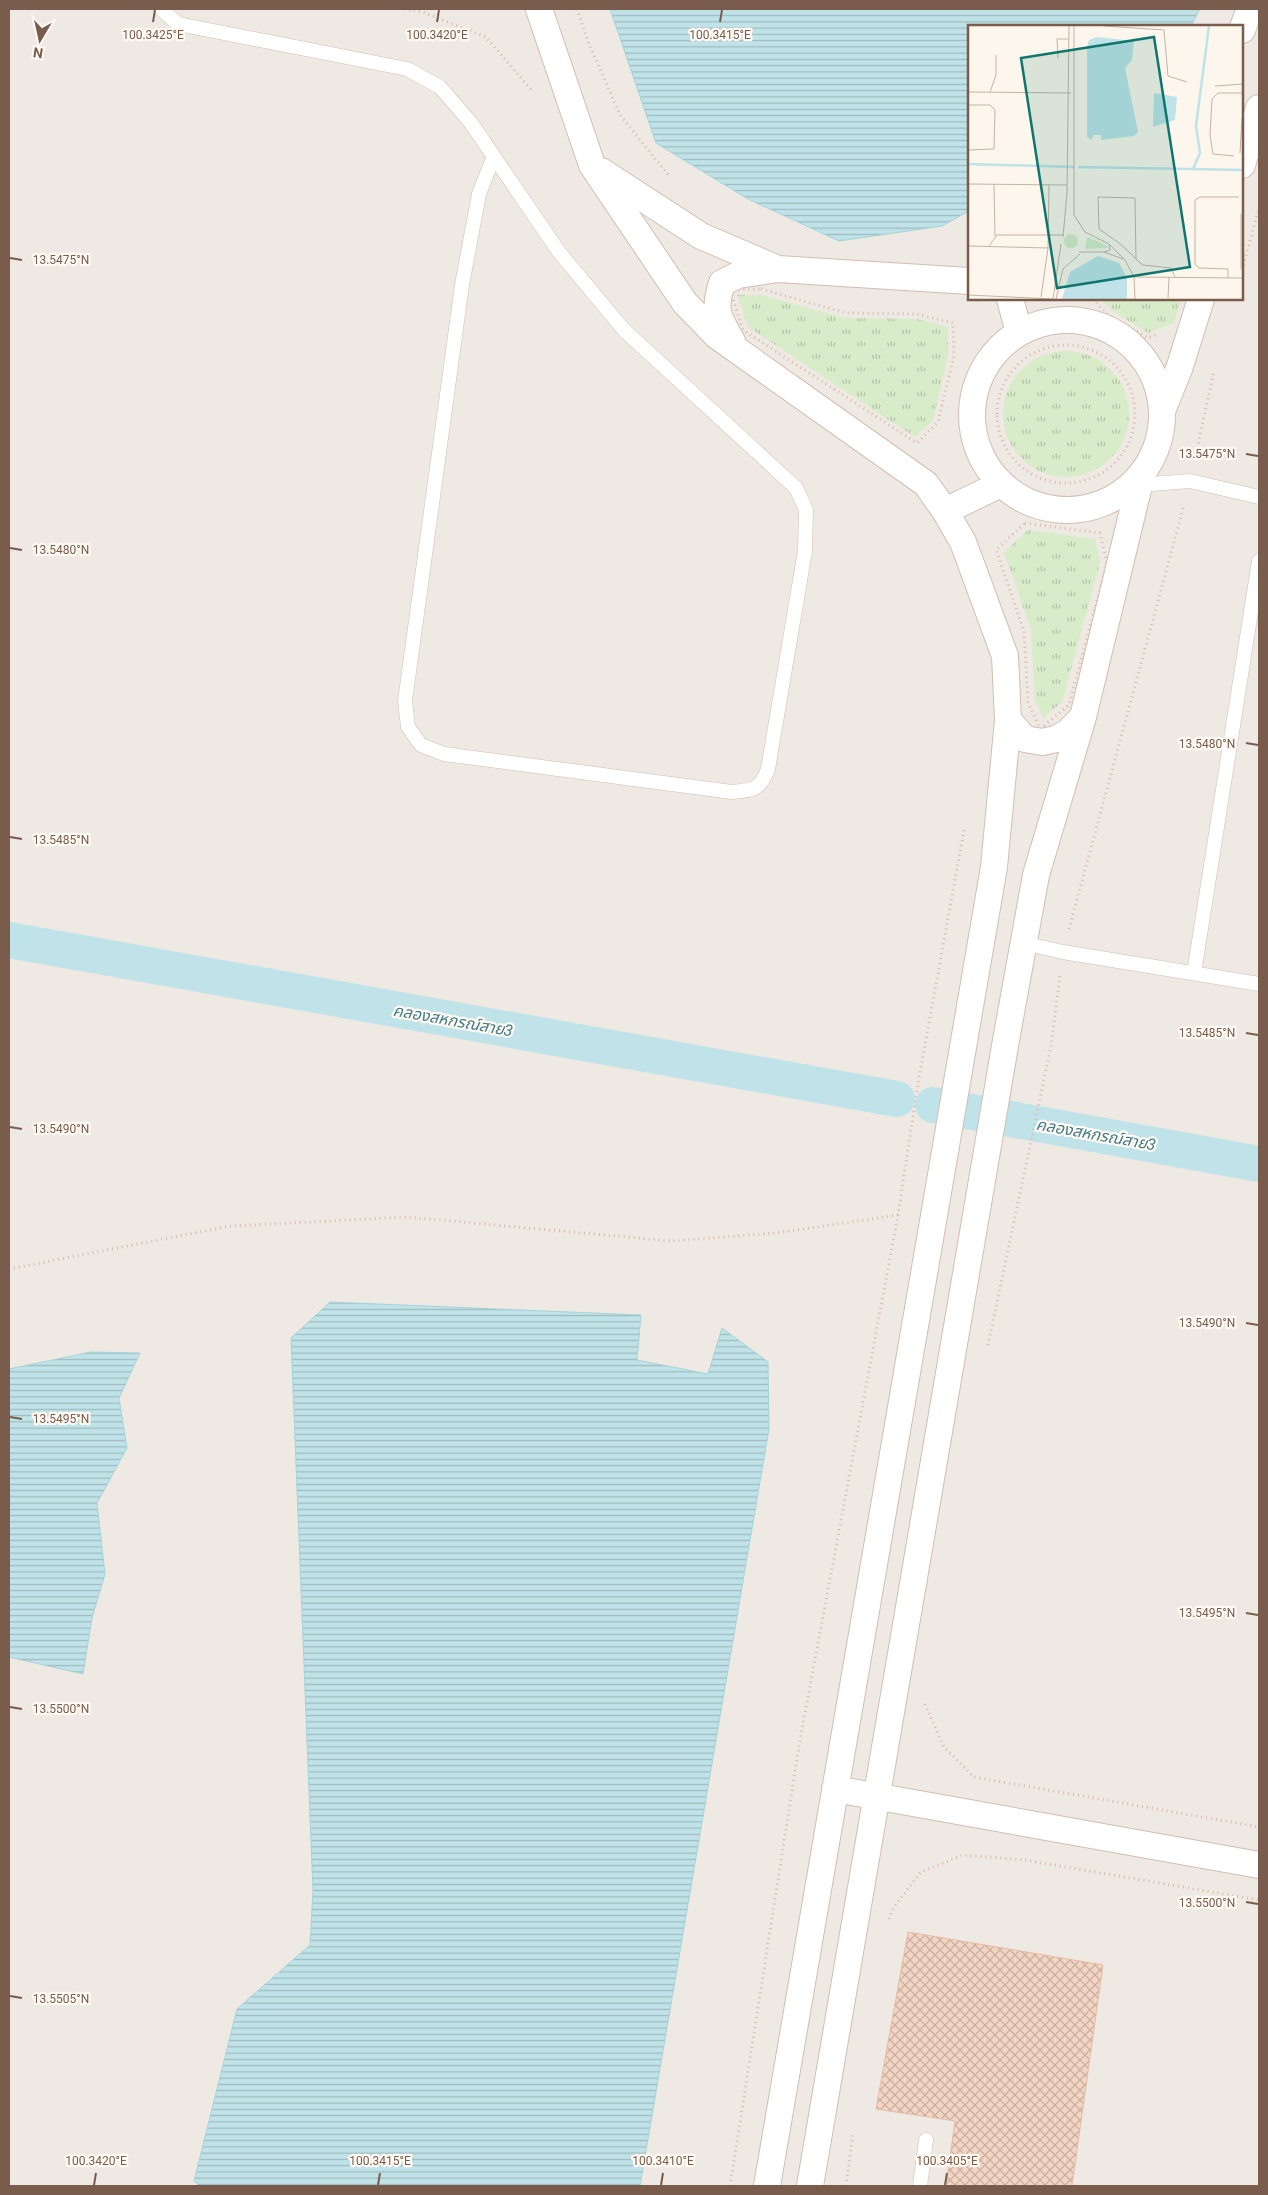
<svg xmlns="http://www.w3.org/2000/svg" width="1268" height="2195" font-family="Roboto,'Noto Sans Thai',sans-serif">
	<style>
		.industrial { fill: #efe9e4; fill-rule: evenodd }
		.park { fill: url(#park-tufts) }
		.water { fill: url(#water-rules); stroke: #a5d3da }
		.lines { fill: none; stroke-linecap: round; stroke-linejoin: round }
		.canal { stroke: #bfe3e8; stroke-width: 36 }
		.building { fill: url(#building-cross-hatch); stroke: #e6bba3 }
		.service-casing { stroke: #d1beb0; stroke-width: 15 }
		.minor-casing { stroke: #d1beb0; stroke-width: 28 }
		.path { stroke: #d9b8a5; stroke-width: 3; stroke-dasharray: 1 4; stroke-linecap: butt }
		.service { stroke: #fff; stroke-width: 14 }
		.minor { stroke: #fff; stroke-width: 26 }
		.ticks { fill: none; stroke: #7a5c4d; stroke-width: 2 }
		.labels { text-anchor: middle; stroke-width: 4.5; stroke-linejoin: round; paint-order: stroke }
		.water-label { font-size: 16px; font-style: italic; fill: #437c86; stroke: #fffaf3 }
		.inset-river { fill: none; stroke: #bfe3e8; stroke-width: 2.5 }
		.inset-road { fill: none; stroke: #c5b3a7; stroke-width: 1 }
		.view { fill: #0f766e; fill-opacity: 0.15; stroke: #0f766e; stroke-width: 2.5 }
		.inset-edge { fill: none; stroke: #7a5c4d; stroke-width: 2.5 }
		.ticks-label { font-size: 12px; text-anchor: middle; fill: #7a5c4d; stroke: #fffaf3; stroke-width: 4.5; stroke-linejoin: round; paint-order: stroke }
	</style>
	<defs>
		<pattern id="park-tufts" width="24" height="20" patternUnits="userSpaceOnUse" patternTransform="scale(1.25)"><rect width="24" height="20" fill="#d8ecc9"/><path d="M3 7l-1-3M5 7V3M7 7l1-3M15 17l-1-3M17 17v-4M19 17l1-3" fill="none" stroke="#b4c2a5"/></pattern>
		<pattern id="water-rules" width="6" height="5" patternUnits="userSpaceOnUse" patternTransform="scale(1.25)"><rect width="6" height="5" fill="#bfe3e8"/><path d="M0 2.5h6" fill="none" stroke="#a0bbbe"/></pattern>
		<pattern id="building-cross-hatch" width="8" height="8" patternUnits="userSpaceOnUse" patternTransform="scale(1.25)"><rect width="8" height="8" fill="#f3d5c3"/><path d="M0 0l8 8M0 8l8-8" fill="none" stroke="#cab0a1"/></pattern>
	</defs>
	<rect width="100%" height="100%" fill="#fdf6ec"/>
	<path class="industrial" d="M9 9H1259V2186H9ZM969 26H1242V299H969Z"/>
	<path class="park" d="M737 295H761L845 318 917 319 948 327V356L933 420 915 437 898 426 748 327Z
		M1100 299H1181L1174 323 1148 333 1111 310Z
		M1003 414a63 63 0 1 1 126 0a63 63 0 1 1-126 0Z
		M1028 530 1095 539 1100 563 1062 702 1043 718 1035 700 1031 630 1004 552Z"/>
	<path class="water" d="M610 9H1200L1191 26H969V211L942 226 839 241 748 199 656 143Z
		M330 1302 641 1315 637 1360 708 1374 722 1328 768 1362 769 1429 640 2186H199L194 2181 237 2009 310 1945 313 1891 291 1338Z
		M91 1352 140 1353 119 1398 127 1448 97 1503 105 1574 92 1618 83 1674 9 1657V1369Z"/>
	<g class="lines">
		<path class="canal" d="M9 940 897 1099
			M933 1105 1259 1164"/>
	</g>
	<path class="building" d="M908 1932 1103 1965 1072 2186H946L955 2121 876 2109Z"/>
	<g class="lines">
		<defs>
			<path id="service" d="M161 9 178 24 407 69 440 87 471 123 559 252 624 330 796 488 806 510 805 551 768 769C760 790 754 790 732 792L444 754 421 745 408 727 405 701 462 285 479 194 494 156
				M1139 485 1190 481 1259 497
				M1023 943 1063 952 1259 984
				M1194 973 1259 561
				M920 2186 926 2140"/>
			<path id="minor" d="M539 9 592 165 685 303 717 336 926 484 945 511 963 542 1005 656 1008 720 994 867 767 2186
				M1242 30 1250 9
				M1242 165 1259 108
				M601 171 701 236 778 269
				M1010 299 1019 332
				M972 415a95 95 0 1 1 190 0a95 95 0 1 1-190 0Z
				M732 341C718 317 713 310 722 283L738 275 778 269 969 281
				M1162 411 1179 369 1201 299
				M945 511 1001 484
				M1008 720 1025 739 1042 742 1056 739 1068 732 1083 717
				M835 1789 1259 1865
				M810 2186 1006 1040 1036 875 1083 717 1142 473"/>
		</defs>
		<use href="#service" class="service-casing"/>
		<use href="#minor" class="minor-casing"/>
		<path class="path" d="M404 9 423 12 486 37 533 92
			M577 9 589 44 620 115 670 177
			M1242 270 1259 208
			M761 289 846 313 917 314 953 323 954 356 938 422 917 443 743 330 730 290Z
			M1093 299 1107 314 1148 338 1156 335
			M997 414a69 69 0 1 1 138 0a69 69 0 1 1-138 0Z
			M1195 458 1214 371
			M1025 523 1100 533 1107 563 1069 705 1040 729 1028 702 1024 631 996 550Z
			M1069 929 1184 505
			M9 1269 230 1226 407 1217 671 1241 776 1233 898 1215
			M988 1345 1051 1046 1060 976
			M925 1704 944 1747 974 1777 1259 1827
			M889 1919 894 1907 921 1872 963 1855 1025 1860 1259 1900
			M730 2186 800 1740 898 1215 919 1078 964 830
			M846 2186 853 2134"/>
		<use href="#service" class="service"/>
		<use href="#minor" class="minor"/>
	</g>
	<path class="ticks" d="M153 22 155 10M437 22 439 10M720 22 722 10M10 258 22 260M1246 454 1258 456M10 548 22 550M1246 743 1258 745M10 837 22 839M1246 1033 1258 1035M10 1127 22 1129M1246 1323 1258 1325M10 1417 22 1419M1246 1613 1258 1615M10 1707 22 1709M1246 1902 1258 1904M10 1996 22 1998M94 2185 96 2173M378 2185 380 2173M661 2185 663 2173M945 2185 947 2173"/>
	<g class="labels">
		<g class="water-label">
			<text transform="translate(453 1020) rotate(10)" y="6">คลองสหกรณ์สาย3</text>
			<text transform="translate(1096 1134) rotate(10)" y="6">คลองสหกรณ์สาย3</text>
		</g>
	</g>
	<g transform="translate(968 25)">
		<rect width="275" height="275" fill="#fdf6ec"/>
		<path d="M96 216a7 7 0 1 1 14 0a7 7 0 1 1-14 0ZM119 212 138 220 140 223 117 224Z" fill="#d8ecc9"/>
		<path d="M129 12 166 16 164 35 157 43 170 107 166 111 133 115V110H125L124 115 119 112V22L121 15ZM186 68 209 72 207 95 185 102ZM130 231 151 238 159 253V274H94L102 247Z" fill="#bfe3e8"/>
		<path class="inset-river" d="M0 139 106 142M110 142 275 145M225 144 232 128 228 101 241 1"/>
		<path class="inset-road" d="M106 1V190L117 207 141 219 157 235 166 252 167 274M136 1 196 5 200 51 219 57M90 33 89 14H101M247 61 275 59M0 67 103 68M22 67 28 50V30M0 80H22L27 85 26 124 0 125M272 128 274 93M266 131 245 129 242 110 244 74 250 68H275M0 159 99 160M26 159 27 211M273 189V244M95 212 99 168 101 1M0 221 80 223M21 221 29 210H95M111 227H136L142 225 141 220M136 227 155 234M168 234 167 173 130 172 131 204 151 218 159 225 171 237 175 240 203 243 207 252M166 252 275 253M260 253V244L231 243 227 239V175L232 172H271M0 270 85 274M73 272 80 223 81 160M200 273 201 252M85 274 93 219M88 274 95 244 112 229"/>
		<path class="view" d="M186 12 222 242 89 263 53 33Z"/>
		<rect width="275" height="275" class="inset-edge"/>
	</g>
	<g class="ticks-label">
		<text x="437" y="39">100.3420°E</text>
		<text x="720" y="39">100.3415°E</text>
		<text x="153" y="39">100.3425°E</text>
		<text x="61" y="264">13.5475°N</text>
		<text x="1207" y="458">13.5475°N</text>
		<text x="61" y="554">13.5480°N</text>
		<text x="1207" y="748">13.5480°N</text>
		<text x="61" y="844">13.5485°N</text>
		<text x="1207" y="1037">13.5485°N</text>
		<text x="61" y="1133">13.5490°N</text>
		<text x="1207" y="1327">13.5490°N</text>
		<text x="61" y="1423">13.5495°N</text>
		<text x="1207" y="1617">13.5495°N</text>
		<text x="61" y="1713">13.5500°N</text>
		<text x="1207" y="1907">13.5500°N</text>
		<text x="61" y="2003">13.5505°N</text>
		<text x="96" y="2165">100.3420°E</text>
		<text x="380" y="2165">100.3415°E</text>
		<text x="663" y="2165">100.3410°E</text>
		<text x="947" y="2165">100.3405°E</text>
	</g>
	<rect width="1268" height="2195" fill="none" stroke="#7a5c4d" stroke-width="20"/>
	<g transform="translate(40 40) rotate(189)" stroke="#fffaf3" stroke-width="4" paint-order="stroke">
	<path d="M0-4L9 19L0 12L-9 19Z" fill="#7a5c4d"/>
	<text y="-8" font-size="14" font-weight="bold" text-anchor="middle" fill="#7a5c4d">N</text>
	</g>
</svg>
